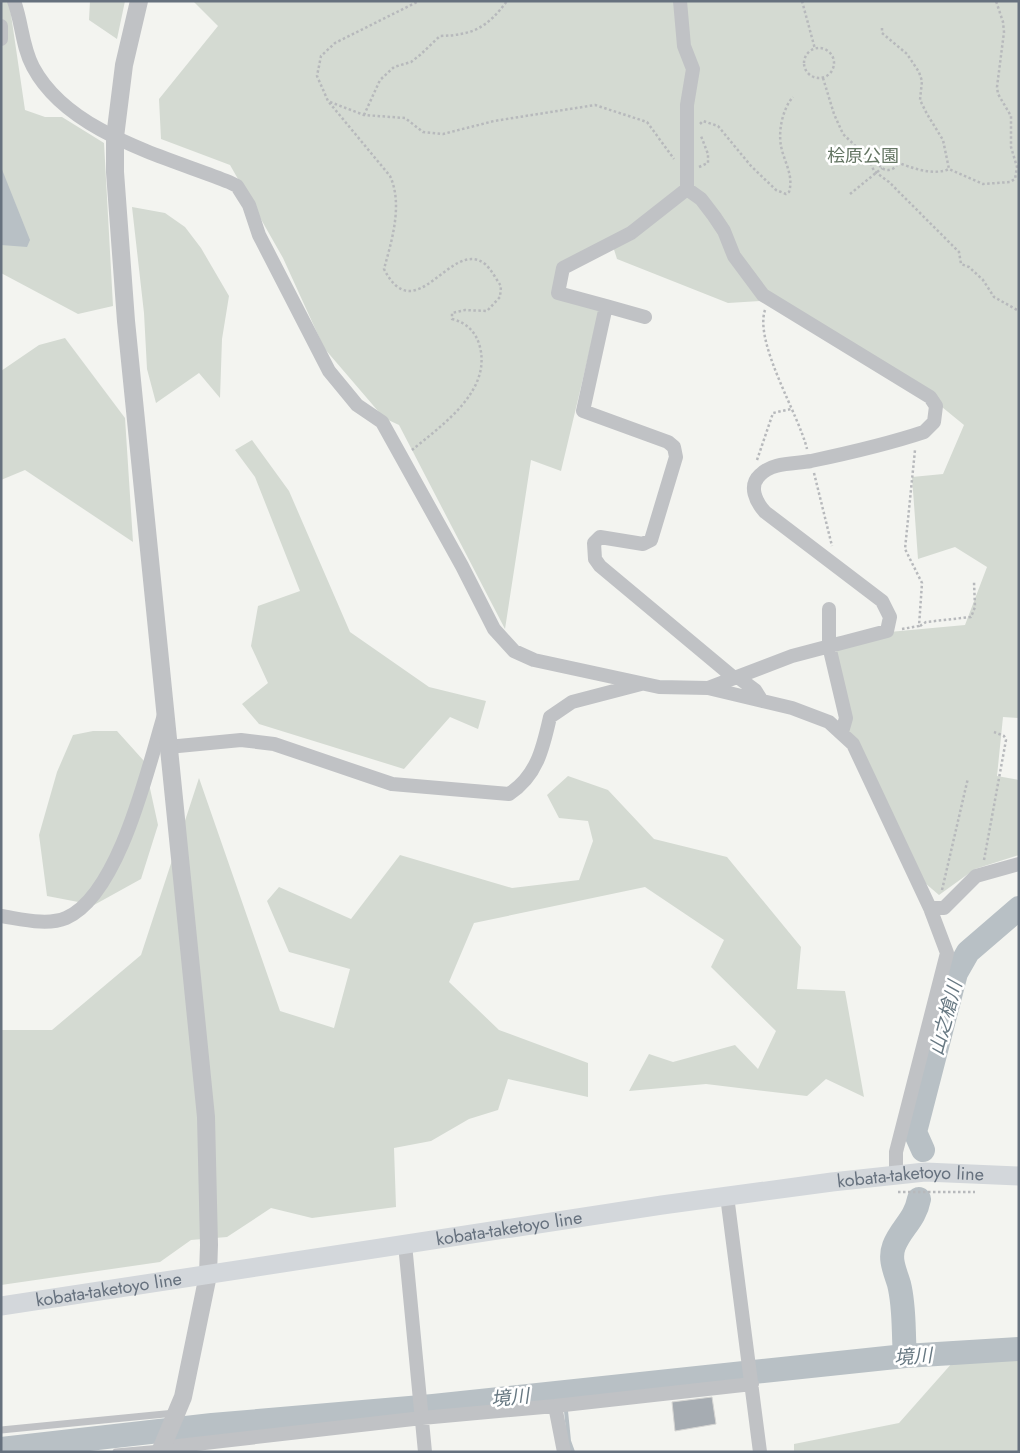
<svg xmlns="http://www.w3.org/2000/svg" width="1020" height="1453" font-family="Jost,'Noto Sans JP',sans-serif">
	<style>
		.green { fill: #d4dad2 }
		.water { fill: #b8c0c5 }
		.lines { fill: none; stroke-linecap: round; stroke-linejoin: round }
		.stream { stroke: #b8c0c5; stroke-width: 4 }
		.river { stroke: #b8c0c5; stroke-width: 24 }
		.building { fill: #a6acb2; stroke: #d5d5d3 }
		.path { stroke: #b7b9bc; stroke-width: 2.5; stroke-dasharray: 2.5 2.5; stroke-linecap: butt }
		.service { stroke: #c0c2c5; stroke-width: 7 }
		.minor { stroke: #c0c2c5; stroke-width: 14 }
		.tertiary { stroke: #c0c2c5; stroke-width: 18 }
		.secondary { stroke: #d3d7db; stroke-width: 19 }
		.labels { text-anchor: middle; stroke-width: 5; stroke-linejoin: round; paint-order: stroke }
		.park-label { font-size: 18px; fill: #657664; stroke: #fff }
		.street-label { font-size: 18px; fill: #66717e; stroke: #fff }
		.water-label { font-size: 19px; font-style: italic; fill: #677882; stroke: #fff }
	</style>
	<rect width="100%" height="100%" fill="#f3f4f0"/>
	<path class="green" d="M1 1H9L25 110 45 117H62L104 143 113 306 78 314 1 273Z
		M90 1H125L117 39 89 20Z
		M193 1H1019V718L1003 717 997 776 1019 780V855L975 869 939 895 918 877 843 729 835 637 965 625 987 567 955 547 918 559 912 477 943 474 964 425 909 380 777 300 728 303 617 259 612 243 563 268 558 293 599 311 561 471 531 460 505 629 399 425 384 418 324 348 283 258 230 165 161 139 159 99 218 26Z
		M132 207 165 213 185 227 201 248 229 296 222 339 220 398 199 373 156 403 147 369 144 313Z
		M65 338 125 418 133 542 25 470 1 480V371L39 345Z
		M252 440 289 491 350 632 429 687 486 701 478 729 450 717 404 769 259 724 242 704 268 683 251 646 258 606 300 591 255 477 235 450Z
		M93 731H117L144 761 158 825 141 879 94 905 47 896 39 835 57 772 73 735Z
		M568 776 608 790 654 839 727 857 801 947 797 989 845 991 864 1097 826 1079 807 1096 706 1084 629 1091 649 1054 673 1062 735 1045 758 1069 776 1031 711 967 724 940 645 887 474 923 449 982 499 1030 588 1063V1097L508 1079 498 1110 469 1119 431 1141 394 1148 396 1207 312 1218 271 1208 227 1237 191 1240 160 1262 1 1285V1030H52L141 955 199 778 280 1011 334 1028 350 969 289 952 267 901 279 887 351 919 400 855 512 888 579 880 593 841 588 821 559 818 547 795Z
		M1019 1356V1452H794V1444L899 1423 953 1362Z"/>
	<path class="water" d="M1 167 30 240 27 247 1 245Z"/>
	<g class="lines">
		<path class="stream" d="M566 1411 569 1441 573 1452"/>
		<path class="river" d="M923 1150 915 1132 956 973 968 952 1019 908
			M905 1356C903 1331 905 1308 899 1284 895 1271 889 1259 894 1246 901 1228 915 1220 919 1199
			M1 1449 212 1425 433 1406 905 1356 1019 1349"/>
	</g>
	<path class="building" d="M712 1397 716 1424 675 1431 672 1402Z"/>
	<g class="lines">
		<path class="path" d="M802 1 815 49
			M882 28V33L907 54 919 72 922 81 920 100 927 114 943 140 949 169 983 184 1010 182 1015 179 1017 167 1011 147V116L998 94 997 87 1004 32 1003 22 996 1
			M804 63a15 15 0 1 1 30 0a15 15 0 1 1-30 0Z
			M823 78 834 114 843 134 869 159 874 171 889 182 959 252 961 264 969 267 983 280 994 297 1019 311
			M330 102 364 115 405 118 423 132 443 134 494 121 595 105 647 122 674 159
			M364 115 380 80 394 67 411 62 420 55 440 36C473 35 487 28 507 1
			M700 124 703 121 718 126 751 166 776 190 786 194 789 192C794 175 784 162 781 146 778 130 783 108 793 97
			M878 160a10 10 0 1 1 20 0a10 10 0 1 1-20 0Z
			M897 162C911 168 934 176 949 169
			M699 167 708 163V154L701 136
			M850 194 882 168
			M765 310C754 343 799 415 807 449
			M412 450C442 425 491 392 480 347 476 332 467 323 452 319V313L465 310 487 311 500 297 501 286C496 279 491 269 485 264 451 237 416 332 384 269 392 240 403 204 390 176L328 101 317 76 321 56 335 43 419 1
			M757 460 773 413 791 409
			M814 473 832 546
			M920 626 926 622 971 617 975 607 974 582
			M902 629 919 626 922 583 905 549 915 450
			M984 860 1006 740 1004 736 994 732
			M942 890 968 778
			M898 1192H975"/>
		<path class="service" d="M1 1430 175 1413
			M116 1452 161 1448"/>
		<path class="minor" d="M14 1C22 22 22 47 33 67 68 133 164 156 229 182L237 186 249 205 259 235 329 371 357 405 382 422 462 566 494 629 514 651 534 660 659 687 708 688 792 708 829 722 853 744 930 908 947 953 896 1152V1175
			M680 1 684 46 693 69 687 105V189L701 199 714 216 724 231 734 256 763 295 930 397 936 406 934 422 924 432C888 444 849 453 811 461 795 464 772 462 760 475 748 486 756 502 765 512L882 601 890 617 887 631 792 656 708 688
			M1 26V39
			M606 306 558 293 563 268 631 233 687 189
			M645 317 606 306 583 411 668 442 674 447 676 457 651 540 643 544 600 537 594 543 595 559 600 566 733 677
			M829 609V646L846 718 842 732
			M739 678 755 690 762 701
			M168 747 241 740 274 744 392 784 509 794C537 776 543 748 550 717L572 702 641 684
			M930 908H944L976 876 1019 864
			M1 916C21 919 47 926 66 918 119 895 148 768 164 715
			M727 1196 760 1452
			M405 1244 425 1452
			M161 1448 422 1418 555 1406
			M564 1452 555 1406 752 1384"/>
		<path class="tertiary" d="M139 1 124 65 115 137V172L126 321 206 1117 209 1245 208 1275 183 1397 160 1452"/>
		<path class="secondary" id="s1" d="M1 1306 662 1205 832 1182 925 1172 1019 1176"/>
	</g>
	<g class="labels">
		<g class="park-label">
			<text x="863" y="162">桧原公園</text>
		</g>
		<g class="street-label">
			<text dy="6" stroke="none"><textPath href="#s1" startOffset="919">kobata-taketoyo line</textPath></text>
			<text dy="6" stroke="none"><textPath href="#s1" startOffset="514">kobata-taketoyo line</textPath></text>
			<text dy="6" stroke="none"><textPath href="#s1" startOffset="109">kobata-taketoyo line</textPath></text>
		</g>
		<g class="water-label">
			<text transform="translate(945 1018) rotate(-75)" y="7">山之槍川</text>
			<text transform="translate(913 1356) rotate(-4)" y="7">境川</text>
			<text transform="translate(510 1397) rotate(-6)" y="7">境川</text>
		</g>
	</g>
	<rect width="1020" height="1453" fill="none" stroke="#66717e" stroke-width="5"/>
</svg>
